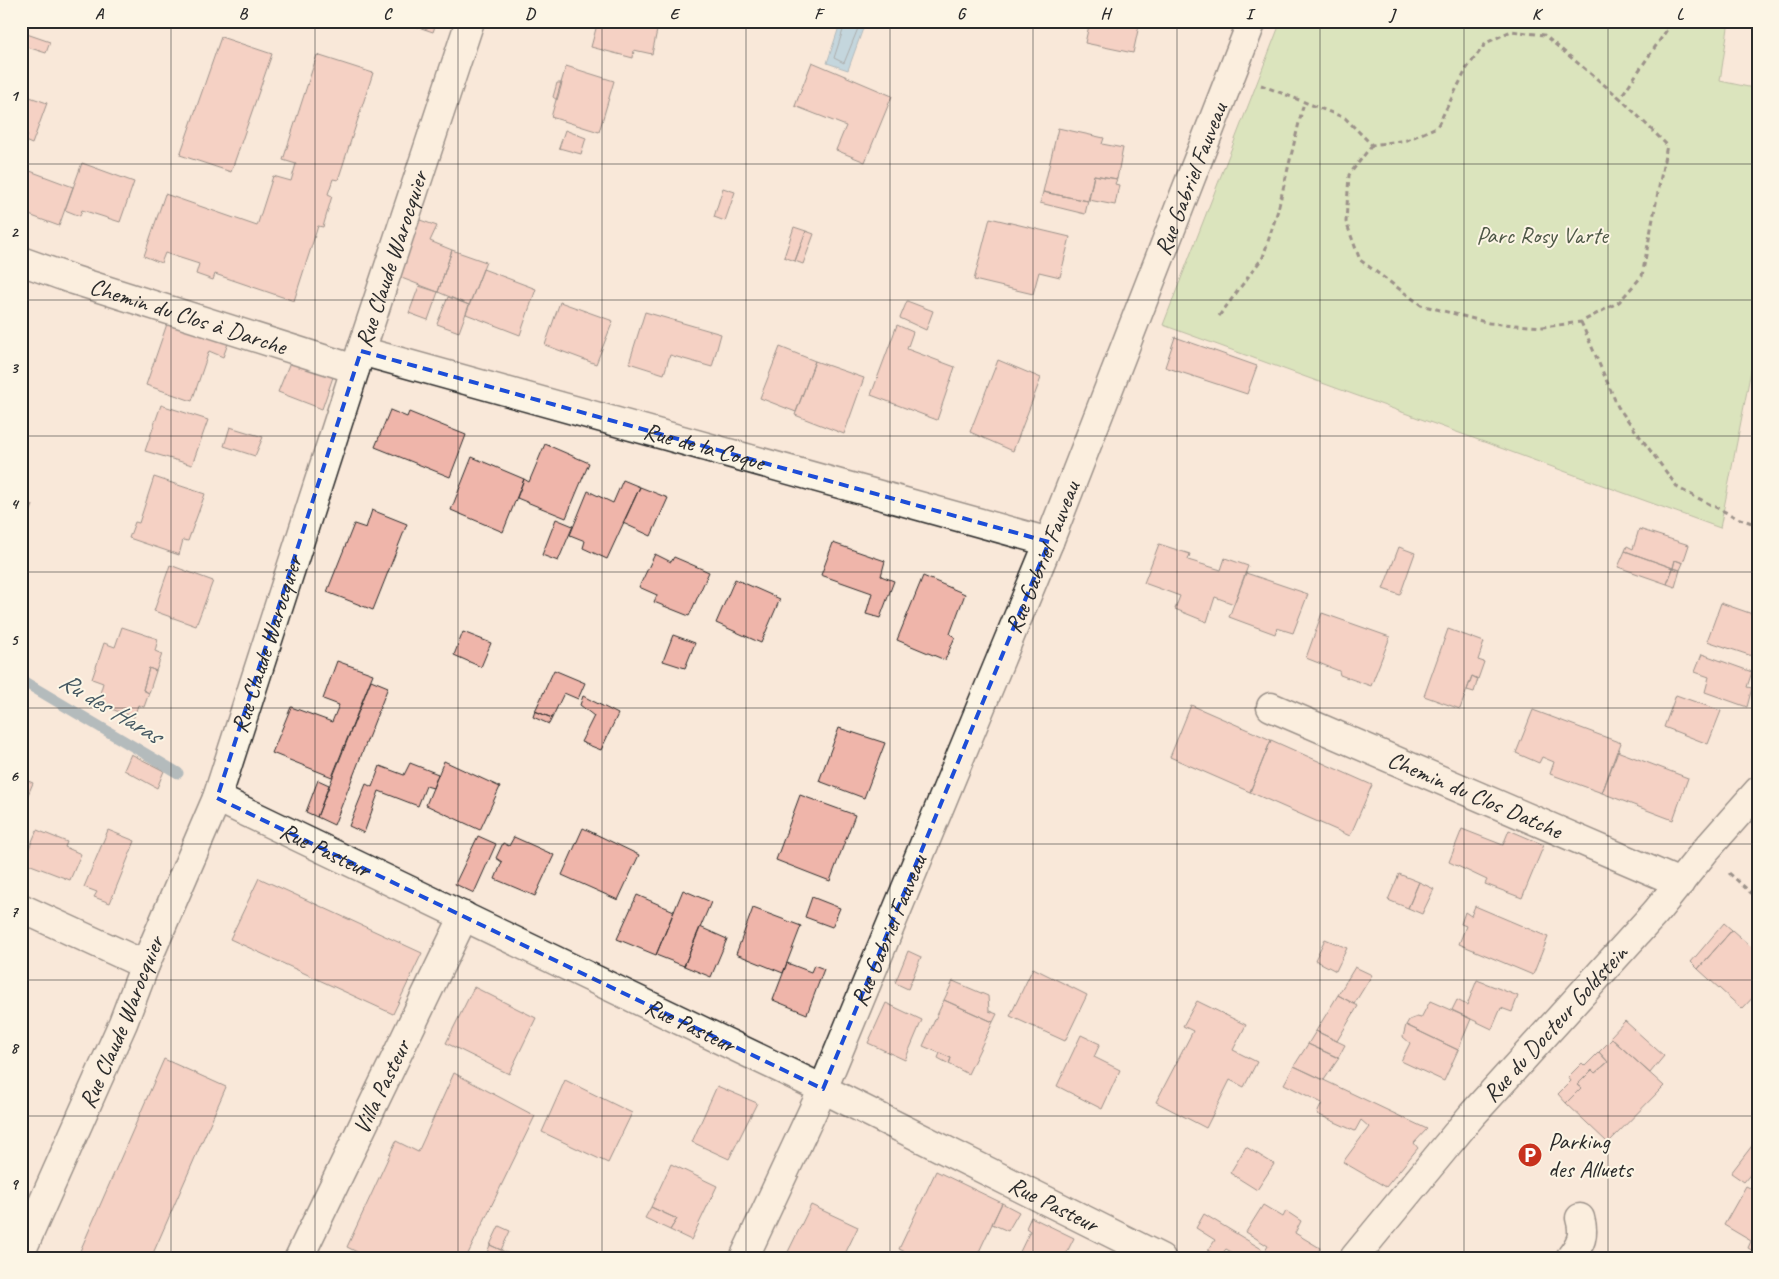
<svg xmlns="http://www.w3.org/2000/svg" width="1779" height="1279" font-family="Caveat,sans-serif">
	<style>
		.green { fill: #b6df9b; stroke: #708563 }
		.water { fill: #83c1e3; stroke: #608599 }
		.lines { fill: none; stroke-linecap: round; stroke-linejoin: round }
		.shore { stroke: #4e6775; stroke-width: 1 }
		.stream { stroke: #608599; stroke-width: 11 }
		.building { fill: #efb5aa; stroke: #2b2b2b }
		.minor-casing { stroke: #2b2b2b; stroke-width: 31 }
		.path { stroke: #2b2b2b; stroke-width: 3; stroke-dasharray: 5 4; stroke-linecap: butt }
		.minor { stroke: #fcf5e5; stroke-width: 28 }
		.marked { fill: none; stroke: #1d4ed8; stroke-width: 4; stroke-dasharray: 10 6; stroke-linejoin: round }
		.grid { fill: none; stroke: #2b2b2b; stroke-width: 1; stroke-opacity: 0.55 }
		.labels { text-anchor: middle; stroke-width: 4; stroke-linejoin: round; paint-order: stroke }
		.street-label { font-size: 24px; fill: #2b2b2b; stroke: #fcf5e5 }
		.park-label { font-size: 24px; fill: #4e5847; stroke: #fcf5e5 }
		.poi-label { font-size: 24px; fill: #2b2b2b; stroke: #fcf5e5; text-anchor: start }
		.water-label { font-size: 25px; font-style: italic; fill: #455862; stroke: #fcf5e5 }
		.neatline { fill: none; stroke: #2b2b2b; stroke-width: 2 }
		.grid-label { font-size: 16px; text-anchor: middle; font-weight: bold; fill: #2b2b2b }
	</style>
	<rect width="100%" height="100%" fill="#f9e8d9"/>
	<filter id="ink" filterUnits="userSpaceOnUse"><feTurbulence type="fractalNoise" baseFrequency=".02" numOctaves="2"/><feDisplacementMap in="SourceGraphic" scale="10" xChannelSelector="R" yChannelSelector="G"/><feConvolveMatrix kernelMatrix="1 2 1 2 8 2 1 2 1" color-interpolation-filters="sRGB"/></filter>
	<g filter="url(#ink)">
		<path class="green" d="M1281 21H1729L1720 81 1758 89V335L1720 528 1163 325Z"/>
		<path class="water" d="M841 21 865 23 848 70 827 63Z"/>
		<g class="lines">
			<path class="shore" d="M846 21 834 58 844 63 861 21"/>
			<path class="stream" d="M21 680 178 773"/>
		</g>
		<path class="building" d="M401 21H437L433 32Z
			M598 21H659L652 54 634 50 633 58 591 47Z
			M1090 21H1140L1133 53 1085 43Z
			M21 32 50 42 46 53 21 45Z
			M221 37 272 54 231 172 180 155Z
			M317 55 373 73 338 180 333 179 328 194 332 196 323 227 318 226 294 301 215 274 213 280 196 274 199 264 165 253 161 263 144 256 165 194 257 226 273 176 291 181 296 164 283 160Z
			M812 62 892 96 865 162 836 150 846 126 795 106Z
			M566 66 614 81 599 132 551 117Z
			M557 83H562L557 100 553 97Z
			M21 94 47 103 32 144 25 141 28 135 21 133Z
			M1058 128 1104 138 1102 144 1123 148 1117 179 1094 175 1088 201 1043 192Z
			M565 130 586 138 581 154 559 148Z
			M82 163 134 182 120 222 82 210 80 216 65 210Z
			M30 171 73 187 59 226 21 212V196Z
			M1094 175 1117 179 1115 184 1119 185 1115 205 1089 200Z
			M723 188 735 192 725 221 714 217Z
			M1043 192 1088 201 1085 214 1040 203Z
			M990 218 1070 237 1060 277 1039 272 1033 294 974 280Z
			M420 220 437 226 430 241 452 250 438 292 399 277Z
			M794 227 806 231 795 261 784 257Z
			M806 231 814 234 803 264 795 261Z
			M452 250 486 262 469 305 438 292Z
			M483 269 536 289 520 335 466 314Z
			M419 286 438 292 428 320 409 313Z
			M448 297 469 305 459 332 437 324Z
			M907 301 933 311 926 330 900 318Z
			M560 302 613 321 596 364 545 345Z
			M645 312 721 334 712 367 670 355 664 374 629 363Z
			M168 321 229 341 223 357 209 351 192 401 146 385Z
			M897 325 913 332 907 349 955 367 937 420 871 395Z
			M1175 337 1257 366 1247 394 1165 367Z
			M780 347 815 361 796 412 760 398Z
			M998 360 1041 378 1013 451 970 432Z
			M815 361 864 378 844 434 795 415Z
			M290 362 333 377 322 409 278 392Z
			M161 405 208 420 192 465 145 451Z
			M390 410 407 417 409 412 466 435 450 477 375 447Z
			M230 427 263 437 255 456 224 446Z
			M545 444 589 463 566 518 517 498 524 479 529 482Z
			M472 457 524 479 503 532 451 510Z
			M154 477 205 494 188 541 183 540 179 555 129 538 135 522 139 523Z
			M623 480 640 487 607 559 583 548 585 541 570 535 588 491 613 503Z
			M640 487 668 498 651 536 623 523Z
			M21 501 33 505 23 531 21 530Z
			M372 510 407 524 373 610 327 592 354 524 366 528Z
			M556 519 573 526 558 561 542 555Z
			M1639 529 1689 545 1683 563 1675 560 1673 568 1625 551 1627 546 1633 549Z
			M833 543 885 561 881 576 894 581 880 618 866 614 872 593 821 575Z
			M1159 544 1190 554 1188 560 1221 570 1225 558 1248 566 1234 604 1215 597 1207 622 1175 609 1180 596 1144 583Z
			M1399 547 1415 553 1400 595 1383 589Z
			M1625 551 1673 568 1667 584 1618 567Z
			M655 554 671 562 674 557 709 572 689 616 654 602 657 595 639 587Z
			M1675 560 1683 563 1680 570 1673 568Z
			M170 565 213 581 196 626 154 611Z
			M1673 568 1680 570 1675 587 1667 584Z
			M1246 573 1308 594 1293 633 1277 628 1275 634 1229 617Z
			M923 576 965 594 950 634 955 637 945 660 897 640Z
			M735 579 780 599 761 643 716 623Z
			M1721 603 1758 616V658L1707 641Z
			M1322 613 1390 637 1371 686 1340 675 1339 671 1306 658Z
			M122 627 158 639 155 651 162 654 156 671 149 668 143 690 149 693 144 707 138 705 134 717 97 704 103 683 92 679 104 643 115 647Z
			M1448 629 1484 642 1478 660 1484 662 1478 679 1472 676 1460 709 1424 696Z
			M463 632 491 643 481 667 454 655Z
			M673 635 695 643 685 668 663 661Z
			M1702 654 1752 672 1747 687 1752 688 1747 707 1705 692 1709 677 1695 672Z
			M337 661 373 674 332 777 272 753 291 707 332 722 339 705 323 699Z
			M149 668 156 671 149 693 143 690Z
			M554 670 585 683 578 699 564 693 552 718 535 711Z
			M1472 676 1478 679 1474 692 1467 690Z
			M371 680 388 687 334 825 317 817Z
			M1676 695 1721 711 1708 744 1664 727Z
			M583 696 618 714 601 750 581 742 594 716 580 705Z
			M1191 705 1271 740 1250 792 1170 757Z
			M1533 710 1621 743 1602 793 1550 774 1554 762 1542 757 1539 763 1516 753Z
			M535 711 552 718 549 724 533 717Z
			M839 728 885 743 864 798 819 781Z
			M1271 740 1372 785 1350 836 1250 792Z
			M1617 751 1688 778 1673 820 1602 793Z
			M131 754 164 771 157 788 124 770Z
			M444 761 500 787 480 830 426 805Z
			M410 763 438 774 433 788 426 786 418 806 379 791 364 833 349 826 366 784 372 787 380 766 404 775Z
			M21 778 33 783 21 811Z
			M318 780 329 785 317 817 306 812Z
			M800 795 855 815 830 881 776 860Z
			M583 828 639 855 618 900 562 875Z
			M1462 829 1503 845 1509 830 1544 845 1522 898 1485 884 1487 880 1449 862Z
			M37 830 67 842 65 847 81 854 70 880 23 862Z
			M108 830 135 841 110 903 94 897 97 892 84 887Z
			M478 836 496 844 474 893 455 884Z
			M514 837 554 855 535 896 495 879 502 862 496 858 503 843 509 846Z
			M1399 874 1419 882 1408 908 1388 900Z
			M259 878 422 953 393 1014 230 939Z
			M1419 882 1434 889 1422 914 1408 908Z
			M683 890 711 902 684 966 656 955Z
			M637 895 674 911 656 955 617 939Z
			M812 897 840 908 832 927 805 917Z
			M1475 906 1548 937 1533 975 1459 944 1466 926 1461 924 1465 912 1471 916Z
			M753 908 801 926 783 973 736 954Z
			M1724 923 1732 930 1698 969 1691 962Z
			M700 927 727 939 711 977 684 966Z
			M1732 930 1758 953V992L1742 1009 1698 969Z
			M1325 939 1347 948 1336 971 1315 960Z
			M908 951 921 957 908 989 895 983Z
			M787 963 811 972 814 965 824 969 807 1014 773 1000Z
			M1355 967 1372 975 1354 1004 1338 995Z
			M1033 968 1087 995 1065 1041 1010 1016Z
			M1477 980 1518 996 1512 1012 1501 1008 1492 1029 1452 1010 1457 1000 1467 1005Z
			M953 981 988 996 989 1011 997 1014 993 1022 944 1000Z
			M474 987 536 1018 509 1074 446 1043Z
			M1338 995 1358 1006 1337 1041 1316 1031Z
			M944 1000 993 1022 968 1074 949 1064 951 1058 923 1046Z
			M1197 1001 1246 1025 1233 1050 1257 1062 1244 1087 1230 1080 1206 1128 1156 1102 1193 1031 1183 1026Z
			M1430 1001 1471 1019 1458 1050 1406 1025 1409 1020 1417 1017 1421 1018Z
			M886 1003 922 1020 905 1060 868 1043Z
			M1625 1021 1664 1056 1650 1073 1610 1037Z
			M1406 1025 1458 1050 1444 1081 1401 1061 1410 1043 1403 1037Z
			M1316 1031 1345 1045 1338 1058 1308 1044Z
			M1081 1035 1100 1044 1094 1057 1120 1070 1102 1109 1057 1086Z
			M1612 1039 1664 1086 1608 1143 1566 1103 1581 1088 1577 1085 1592 1070 1595 1073 1608 1062 1599 1052Z
			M1308 1044 1339 1058 1324 1080 1294 1066Z
			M1599 1052 1608 1062 1595 1073 1592 1070 1577 1085 1581 1088 1566 1103 1558 1094 1571 1081 1568 1077 1582 1063 1585 1066Z
			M940 1053 951 1058 949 1064 938 1058Z
			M164 1059 226 1087 151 1258H77Z
			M1294 1066 1427 1129 1414 1143 1418 1148 1386 1187 1343 1162 1369 1127 1361 1120 1355 1131 1317 1114 1322 1103 1284 1084Z
			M454 1073 535 1116 466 1258H369L347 1247 396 1141 418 1152Z
			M565 1080 632 1113 608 1163 542 1132Z
			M717 1086 757 1103 729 1159 692 1142Z
			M1758 1138V1165L1744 1182 1731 1173Z
			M1246 1147 1274 1164 1257 1190 1230 1173Z
			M671 1164 717 1186 691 1240 670 1230 677 1219 651 1207Z
			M936 1171 1002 1203 976 1258H918L899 1249Z
			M1746 1186 1758 1192V1258H1749L1753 1251 1748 1248 1751 1241 1724 1225Z
			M1002 1203 1019 1212 1008 1231 992 1224Z
			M811 1205 858 1227 843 1258H785Z
			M1263 1205 1283 1217 1286 1211 1301 1221 1295 1233 1320 1248 1315 1258H1277L1265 1251 1268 1246 1246 1232Z
			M651 1207 677 1219 670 1230 645 1218Z
			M1204 1214 1265 1251 1277 1258H1242L1226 1249 1220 1256 1208 1251 1215 1240 1196 1228Z
			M1031 1217 1074 1238 1064 1258H1017L1030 1231 1026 1228Z
			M499 1226 510 1231 501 1250 490 1245Z
			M490 1245 501 1250 517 1258H485Z"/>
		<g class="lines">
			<defs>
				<g id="minor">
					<path id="s1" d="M21 261 74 280 355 369"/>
					<path id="s2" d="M361 351 1049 542"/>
					<path id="s3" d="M1271 707 1680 883"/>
					<path id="s4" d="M217 798 823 1089 1161 1258"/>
					<path d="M21 908 145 965"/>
					<path id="s5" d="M21 1252 123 1023 145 965 217 798 361 351 470 21"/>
					<path id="s6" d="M299 1258 464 916"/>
					<path id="s7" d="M744 1258 823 1089 1049 542 1252 21"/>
					<path id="s8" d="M1354 1258 1472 1115 1656 912 1705 851 1758 791"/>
					<path d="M1570 1258C1581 1244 1585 1235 1580 1218"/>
				</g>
			</defs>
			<use href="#minor" class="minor-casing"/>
			<path class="path" d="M1261 85 1345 118 1372 145 1407 140 1437 127 1467 68 1486 43 1511 31 1544 35 1620 98 1673 21
				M1372 145 1349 175 1346 222 1360 260 1421 305 1489 323 1543 327 1581 322 1619 302 1642 276 1667 145 1620 98
				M1219 316 1263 257 1278 210 1304 102
				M1581 322 1618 407 1678 488 1737 518 1758 525
				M1729 873 1758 899"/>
			<use href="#minor" class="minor"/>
		</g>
	</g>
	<path d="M0 0H1779V1279H0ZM361 351 1049 542 823 1089 217 798Z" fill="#f9e8d9" fill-opacity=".55" fill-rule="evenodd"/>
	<path class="marked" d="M361 351 1049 542 823 1089 217 798Z"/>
	<path class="grid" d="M171 21V1258M315 21V1258M458 21V1258M602 21V1258M746 21V1258M890 21V1258M1033 21V1258M1177 21V1258M1320 21V1258M1464 21V1258M1608 21V1258M21 164H1758M21 300H1758M21 436H1758M21 572H1758M21 708H1758M21 844H1758M21 980H1758M21 1116H1758"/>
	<defs>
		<symbol id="parking-disc" viewBox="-11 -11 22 22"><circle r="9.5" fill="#c8321e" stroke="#fcf5e5"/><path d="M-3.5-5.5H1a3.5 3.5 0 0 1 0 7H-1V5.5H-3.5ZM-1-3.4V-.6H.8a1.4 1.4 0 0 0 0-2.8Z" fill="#fff"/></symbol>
	</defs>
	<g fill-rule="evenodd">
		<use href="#parking-disc" x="1516" y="1141" width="28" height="28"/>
	</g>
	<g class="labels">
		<g class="street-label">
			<text dy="8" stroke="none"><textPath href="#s7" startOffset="1168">Rue Gabriel Fauveau</textPath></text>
			<text dy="8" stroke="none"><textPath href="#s5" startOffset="1061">Rue Claude Warocquier</textPath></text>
			<text dy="8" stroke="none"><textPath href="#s1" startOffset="176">Chemin du Clos à Darche</textPath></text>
			<text dy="8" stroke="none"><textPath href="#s2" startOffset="356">Rue de la Coque</textPath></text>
			<text dy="8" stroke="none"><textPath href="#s7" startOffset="762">Rue Gabriel Fauveau</textPath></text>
			<text dy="8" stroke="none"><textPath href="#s5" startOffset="656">Rue Claude Warocquier</textPath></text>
			<text dy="8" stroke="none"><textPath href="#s3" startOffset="222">Chemin du Clos Datche</textPath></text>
			<text dy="8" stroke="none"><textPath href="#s4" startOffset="120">Rue Pasteur</textPath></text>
			<text dy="8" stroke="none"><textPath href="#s7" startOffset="358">Rue Gabriel Fauveau</textPath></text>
			<text dy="8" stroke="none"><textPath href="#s5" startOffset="251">Rue Claude Warocquier</textPath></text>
			<text dy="8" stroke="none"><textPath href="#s8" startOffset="309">Rue du Docteur Goldstein</textPath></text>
			<text dy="8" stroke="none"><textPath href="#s4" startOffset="525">Rue Pasteur</textPath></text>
			<text dy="8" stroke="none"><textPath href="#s6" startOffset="190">Villa Pasteur</textPath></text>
			<text dy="8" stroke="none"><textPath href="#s4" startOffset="930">Rue Pasteur</textPath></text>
		</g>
		<g class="park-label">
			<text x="1542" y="243">Parc Rosy Varte</text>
		</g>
		<g class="poi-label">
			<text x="1548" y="1149">Parking<tspan x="1548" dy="28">des Alluets</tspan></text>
		</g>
		<g class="water-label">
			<text transform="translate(111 707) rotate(31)" y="9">Ru des Haras</text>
		</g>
	</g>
	<rect width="1779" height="1279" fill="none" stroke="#fcf5e5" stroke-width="55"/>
	<rect x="28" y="28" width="1724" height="1224" class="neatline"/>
	<g class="grid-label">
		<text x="99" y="19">A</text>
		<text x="243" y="19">B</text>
		<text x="387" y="19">C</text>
		<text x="530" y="19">D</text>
		<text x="674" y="19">E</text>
		<text x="818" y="19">F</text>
		<text x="961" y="19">G</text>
		<text x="1105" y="19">H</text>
		<text x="1249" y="19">I</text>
		<text x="1392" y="19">J</text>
		<text x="1536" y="19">K</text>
		<text x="1680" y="19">L</text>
		<text x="14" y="101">1</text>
		<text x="14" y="237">2</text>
		<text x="14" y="373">3</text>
		<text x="14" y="509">4</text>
		<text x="14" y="645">5</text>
		<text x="14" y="781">6</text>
		<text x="14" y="917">7</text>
		<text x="14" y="1053">8</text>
		<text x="14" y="1189">9</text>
	</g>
</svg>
